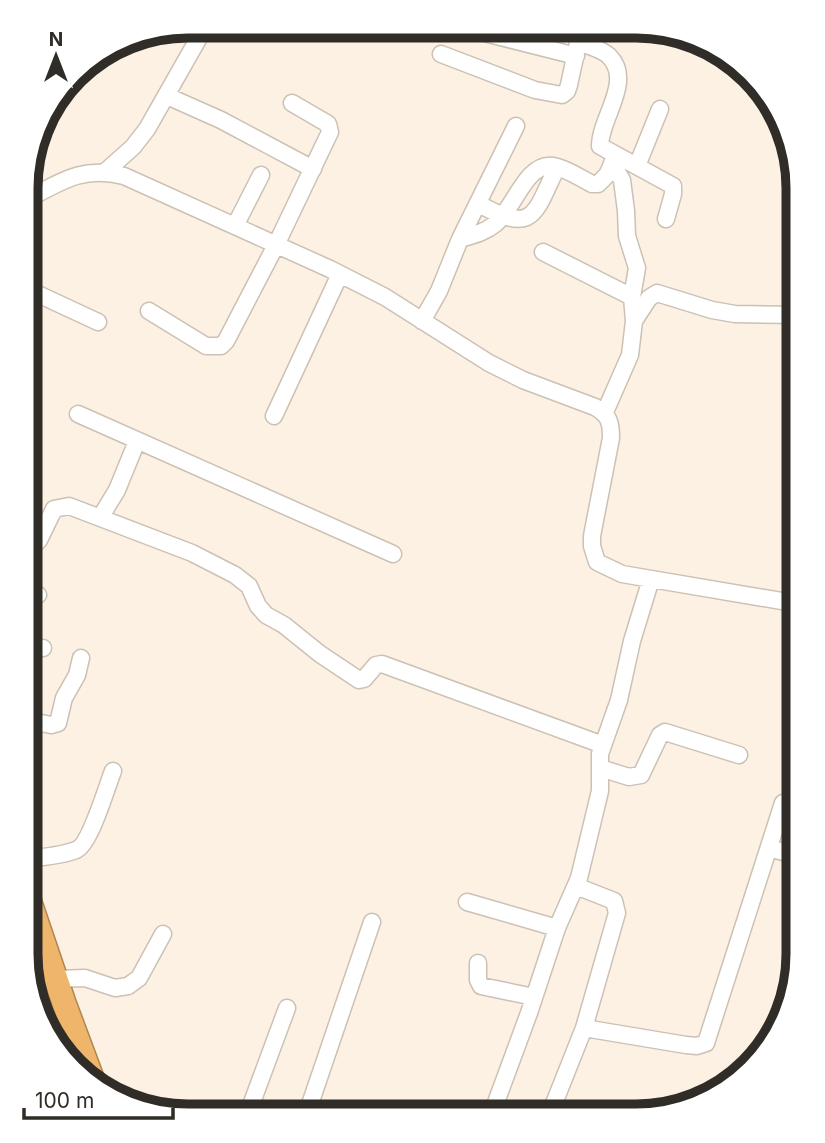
<svg xmlns="http://www.w3.org/2000/svg" width="825" height="1143" font-family="Inter,sans-serif">
	<style>
		.lines { fill: none; stroke-linecap: round; stroke-linejoin: round }
		.minor-casing { stroke: #cbc1b4; stroke-width: 19 }
		.highway-casing { stroke: #ac8653; stroke-width: 26 }
		.minor { stroke: #fff; stroke-width: 16 }
		.highway { stroke: #efb66b; stroke-width: 23 }
		.rim { fill: none; stroke: #302c27; stroke-width: 9 }
	</style>
	<rect width="100%" height="100%" fill="#fcf1e3"/>
	<g class="lines">
		<defs>
			<path id="minor" d="M473 30 576 56
				M579 42C588 46 602 49 609 56 634 81 600 118 600 146L673 186V194L666 219
				M441 54 535 90 562 95 567 91 569 85 581 29
				M167 96 221 120 313 169
				M637 166 660 109
				M106 171 133 147 147 129 201 34
				M28 199C63 180 84 166 124 176L330 269 385 297 489 363 523 380 595 407C609 415 611 422 611 438L592 536V546L597 562 622 574 799 604
				M479 204C534 235 534 215 557 167
				M235 226 261 175
				M460 239C473 235 484 233 495 224 514 209 526 162 553 166 566 168 580 178 592 184H598L607 175 615 158
				M543 252 632 297
				M27 289 98 322
				M149 311 206 346H221L226 341 276 245 330 132 328 124 292 103
				M422 321 439 291 460 239 516 126
				M634 321 649 298 657 293 712 310 735 314 799 315
				M605 412 630 355 634 321 632 297 637 268 627 236 626 211 622 180 612 163
				M78 414 393 554
				M274 416 340 274
				M100 518 117 490 137 441
				M27 548 32 547 39 540 54 509 69 506 192 553 235 575 249 586 258 606 266 615 284 625 320 654 359 680 364 679 376 665 382 664 603 745
				M27 591 38 595
				M27 648H43
				M27 720 51 725 58 723 64 698 77 675 81 658
				M600 768 629 777 641 775 660 735 665 732 739 755
				M769 848 798 856
				M26 859C42 857 61 856 76 850 90 845 107 786 113 771
				M467 902 557 928
				M478 963V980L481 986 534 997
				M56 979 85 978 115 988 128 986 139 978 163 934
				M584 1028 686 1045 697 1046 706 1043 783 803
				M247 1116 287 1008
				M306 1116 372 922
				M491 1116 529 1013 557 928 579 878 600 791V754L619 700 632 641 651 579
				M549 1116 584 1028 617 913 614 901 576 886"/>
			<path id="highway" d="M26 891 64 1003 95 1086"/>
		</defs>
		<use href="#minor" class="minor-casing"/>
		<use href="#highway" class="highway-casing"/>
		<use href="#minor" class="minor"/>
		<use href="#highway" class="highway"/>
	</g>
	<path d="M0 0H825V1143H0ZM188 38H636A150 150 0 0 1 786 188V954A150 150 0 0 1 636 1104H188A150 150 0 0 1 38 954V188A150 150 0 0 1 188 38Z" fill="#fff" fill-rule="evenodd"/>
	<path class="rim" d="M188 38H636A150 150 0 0 1 786 188V954A150 150 0 0 1 636 1104H188A150 150 0 0 1 38 954V188A150 150 0 0 1 188 38Z"/>
	<g transform="translate(56 56)" stroke="#ffffff" stroke-width="5" paint-order="stroke">
	<path d="M0-5L12 26L0 18L-12 26Z" fill="#302c27"/>
	<text y="-10" font-size="19" font-weight="bold" text-anchor="middle" fill="#302c27">N</text>
	</g>
	<path d="M24 1108v10h149v-10" fill="none" stroke="#302c27" stroke-width="3.5"/>
	<text x="35" y="1108" font-size="21" fill="#302c27" stroke="#ffffff" stroke-width="5" paint-order="stroke">100 m</text>
</svg>
